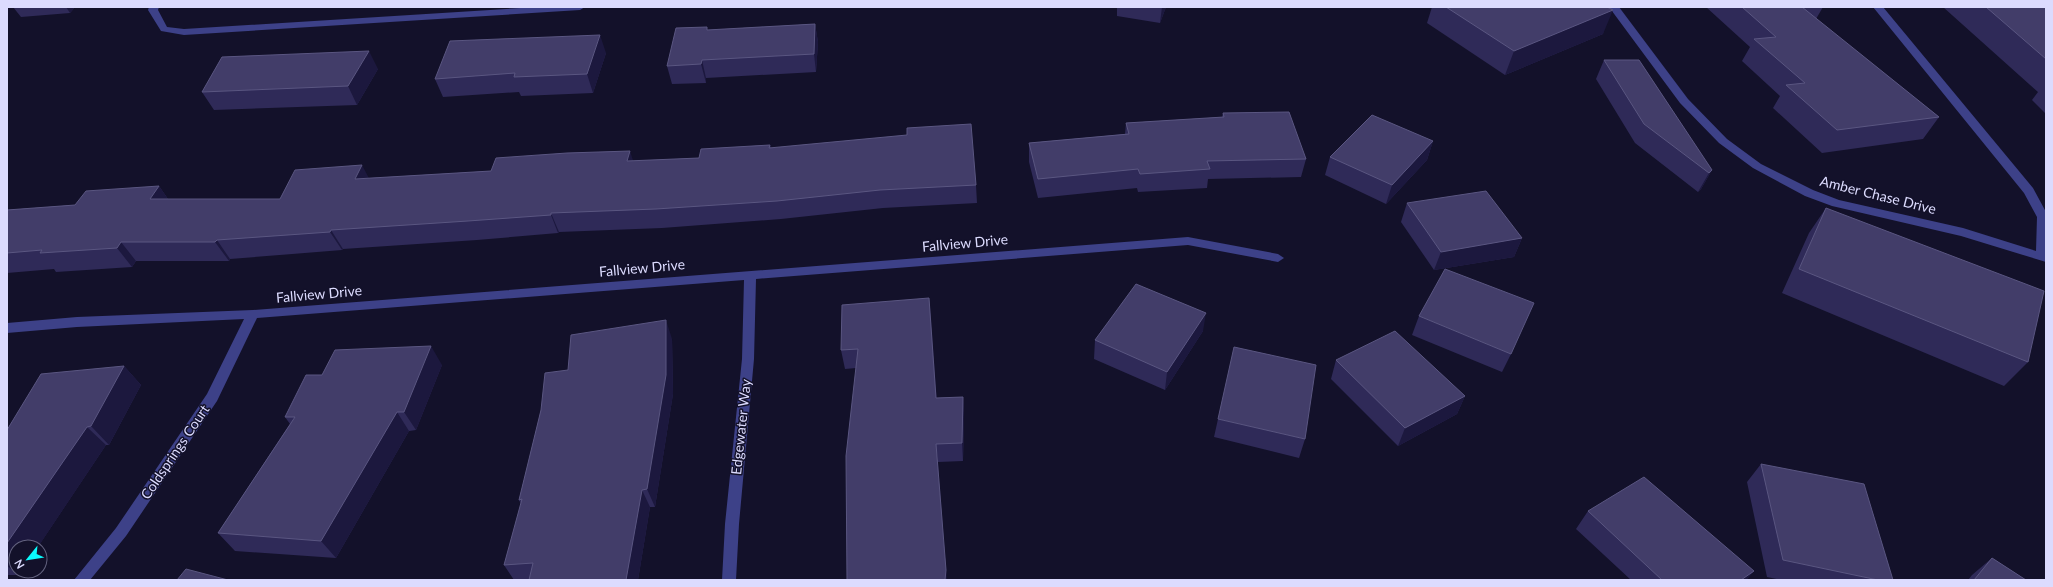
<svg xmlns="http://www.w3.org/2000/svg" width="2053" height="587" font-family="Lato,sans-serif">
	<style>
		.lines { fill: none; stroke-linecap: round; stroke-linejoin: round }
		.street { fill: #3d4188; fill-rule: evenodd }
		.wall { fill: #2f2a58 }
		.shaded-wall { fill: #1c183e }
		.building { fill: #423d69; stroke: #5a5681 }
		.labels { text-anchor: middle; stroke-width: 3; stroke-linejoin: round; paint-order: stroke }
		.street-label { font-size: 14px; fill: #dcdbfe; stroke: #13112a }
	</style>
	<rect width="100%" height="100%" fill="#13112a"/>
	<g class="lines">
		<path class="street" d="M149 7H159L158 10 167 27 184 29 537 7H585L580 10 184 35 161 31 148 10Z
			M1609 7H1619L1688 99 1727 139 1761 164 1813 190 1839 200 1963 228 2036 251 2037 217 2024 193 1873 7H1883L2033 188 2046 212V262L1961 236 1832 206 1805 196 1753 168 1719 143 1680 103Z
			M1188 237 1278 254 1284 258 1278 262 1188 245 756 279 754 359 739 524 736 580H722L725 524 742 359 744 280 257 318 217 401 126 536 90 580H74L116 528 207 394 244 319 77 327 7 333V323L77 317 253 310Z"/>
	</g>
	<path class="wall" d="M13 7H75L70 13 21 17Z
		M1117 7H1166L1160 23 1117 16Z
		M1432 7H1607L1603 34 1505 75 1427 23Z
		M1706 7H1823L1816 19 1939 117 1923 139 1822 153 1773 108 1780 96 1742 61 1750 47Z
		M1943 7H2046V114L2032 100 2038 92Z
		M815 24 818 42 816 72 706 78V83L672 84 667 66 708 30Z
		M606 53 593 93 521 96 519 92 443 97 435 79Z
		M1604 60 1712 170 1701 189 1698 192 1635 143 1596 79Z
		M378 69 357 105 214 110 202 92Z
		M1223 113 1306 159 1301 177 1208 179 1207 188 1138 192 1137 188 1038 198 1029 162V143L1125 134 1126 123 1222 117Z
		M1433 141 1427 160 1386 204 1325 175 1330 157Z
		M770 145 771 148 976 185 977 203 883 208 781 219 662 228 559 232 558 233 477 240 343 249 342 250 230 259 229 261H136L132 267 56 272 54 269 7 273V210L75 205 159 186 168 199H280L369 178 491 171 633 161 699 158Z
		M1407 203 1522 238 1514 257 1434 270 1401 222Z
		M1826 208 2028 362 2004 386 1782 293 1809 233Z
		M929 298 936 398 963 397 964 416 963 461 938 462 856 368 845 369 841 350Z
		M1419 316 1511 354 1502 372 1412 335Z
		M1203 331 1165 390 1094 359 1095 340Z
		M672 339 673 394 655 507H650L638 580H514L504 565 521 504 519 500 541 410 568 370Z
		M1336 360 1465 396 1457 414 1398 446 1331 379Z
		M442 365 416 430 409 431 336 558 235 551 218 533 290 424 285 417Z
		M124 366 141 385 109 445H106L19 575H7V430Z
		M1218 419 1305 439 1299 458 1214 437Z
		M1761 464 1893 580H1781L1767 577 1747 482Z
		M1588 511 1754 571 1746 580H1631L1576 529Z
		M1992 558 2026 580H1968L1972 575Z"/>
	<path class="shaded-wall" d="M66 7H75L70 13Z
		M1162 7H1166L1160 23Z
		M1613 10 1603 34 1505 75 1514 51Z
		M815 24 818 42 816 72 814 54Z
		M600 35 606 53 593 93 587 74Z
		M369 51 378 69 357 105 348 86Z
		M702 60 706 78V83L701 64Z
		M1433 141 1427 160 1386 204 1392 185Z
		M630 151 636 170 627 161Z
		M362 165 372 184 355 179Z
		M1712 170 1701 189 1698 192 1709 173Z
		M159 186 172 205 150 199Z
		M551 213 559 232 558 233 551 215Z
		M331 230 343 249 342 250 330 232Z
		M1522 238 1514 257 1434 270 1441 252Z
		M217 240 230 259 229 261 215 242Z
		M121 242 136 261 132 267 117 248Z
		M929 298 931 317 938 416 936 398Z
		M1206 313 1203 331 1165 390 1167 372Z
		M666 320 672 339 673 394 655 507 647 489Z
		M431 346 442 365 416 430 404 412Z
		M124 366 141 385 109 445 91 426Z
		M1465 396 1457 414 1398 446 1405 428Z
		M963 397 964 416 963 461 962 443Z
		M397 412 409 431 336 558 321 541Z
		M87 427 106 445 38 547H16V571H22L19 575 7 566V543Z
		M936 444 938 462 947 580H945Z
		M642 490 650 507 638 580H626Z
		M1754 571 1746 580H1741Z"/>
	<path class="building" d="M1446 7H1607L1613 10 1514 51Z
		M1742 7H1802L1939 117 1837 130 1786 85 1805 83 1754 39 1776 37Z
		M1986 7H2046V59Z
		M815 24 814 54 702 60 701 64 667 66 676 28 707 27V30Z
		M600 35 587 74 514 77 515 73 435 79 450 41Z
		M369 51 348 86 202 92 222 57Z
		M1604 60H1639L1712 170 1709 173 1644 124Z
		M1289 112 1306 159 1207 161 1210 169 1140 174 1138 169 1038 179 1029 143 1129 134 1126 123 1224 117 1223 113Z
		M1372 115 1433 141 1392 185 1330 157Z
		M971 124 976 185 880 190 777 201 656 209 551 213V215L468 221 331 230 330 232 217 240 215 242H121L117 248 40 253 42 250 7 253V210L75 205 86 191 159 186 150 199H280L295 170 362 165 355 179 491 171 496 158 567 153 630 151 627 161 699 158 701 149 770 145 769 148 907 135V128Z
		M1486 191 1522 238 1441 252 1407 203Z
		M1826 208 2044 291 2028 362 1799 269Z
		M1445 269 1534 303 1511 354 1419 316Z
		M1136 284 1206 313 1167 372 1095 340Z
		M929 298 936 398 963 397 962 443 936 444 946 570 945 580H847L846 456 858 349 841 350 842 305Z
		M666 320V375L647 489 642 490 626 580H529L533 563 504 565 522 499 519 500 541 410 545 373 568 370 571 335Z
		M1395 331 1465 396 1405 428 1336 360Z
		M431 346 404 412H397L321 541 218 533 295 417H285L306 375H322L335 350Z
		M1234 347 1316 365 1305 439 1218 419Z
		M124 366 91 426 87 427 7 543V430L41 374Z
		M1761 464 1864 484 1893 580H1878L1783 560Z
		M1644 477 1754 571 1741 580H1662L1588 511Z
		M1992 558 2026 580H1974Z
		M186 569 228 580H177Z"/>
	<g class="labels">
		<g class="street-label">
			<text transform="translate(1878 195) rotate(14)" y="5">Amber Chase Drive</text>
			<text transform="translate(965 243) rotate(-5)" y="5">Fallview Drive</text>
			<text transform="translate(642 268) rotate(-5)" y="5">Fallview Drive</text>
			<text transform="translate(319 294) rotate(-5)" y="5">Fallview Drive</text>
			<text transform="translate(741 427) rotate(-84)" y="5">Edgewater Way</text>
			<text transform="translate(175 452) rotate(-56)" y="5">Coldsprings Court</text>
		</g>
	</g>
	<rect width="2053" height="587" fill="none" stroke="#dcdbfe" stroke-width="16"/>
	<g transform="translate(28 559) rotate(240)"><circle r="19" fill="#13112a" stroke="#63627f"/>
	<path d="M0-3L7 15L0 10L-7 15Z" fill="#0afafc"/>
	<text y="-6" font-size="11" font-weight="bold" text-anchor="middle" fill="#dcdbfe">N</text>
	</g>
</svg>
